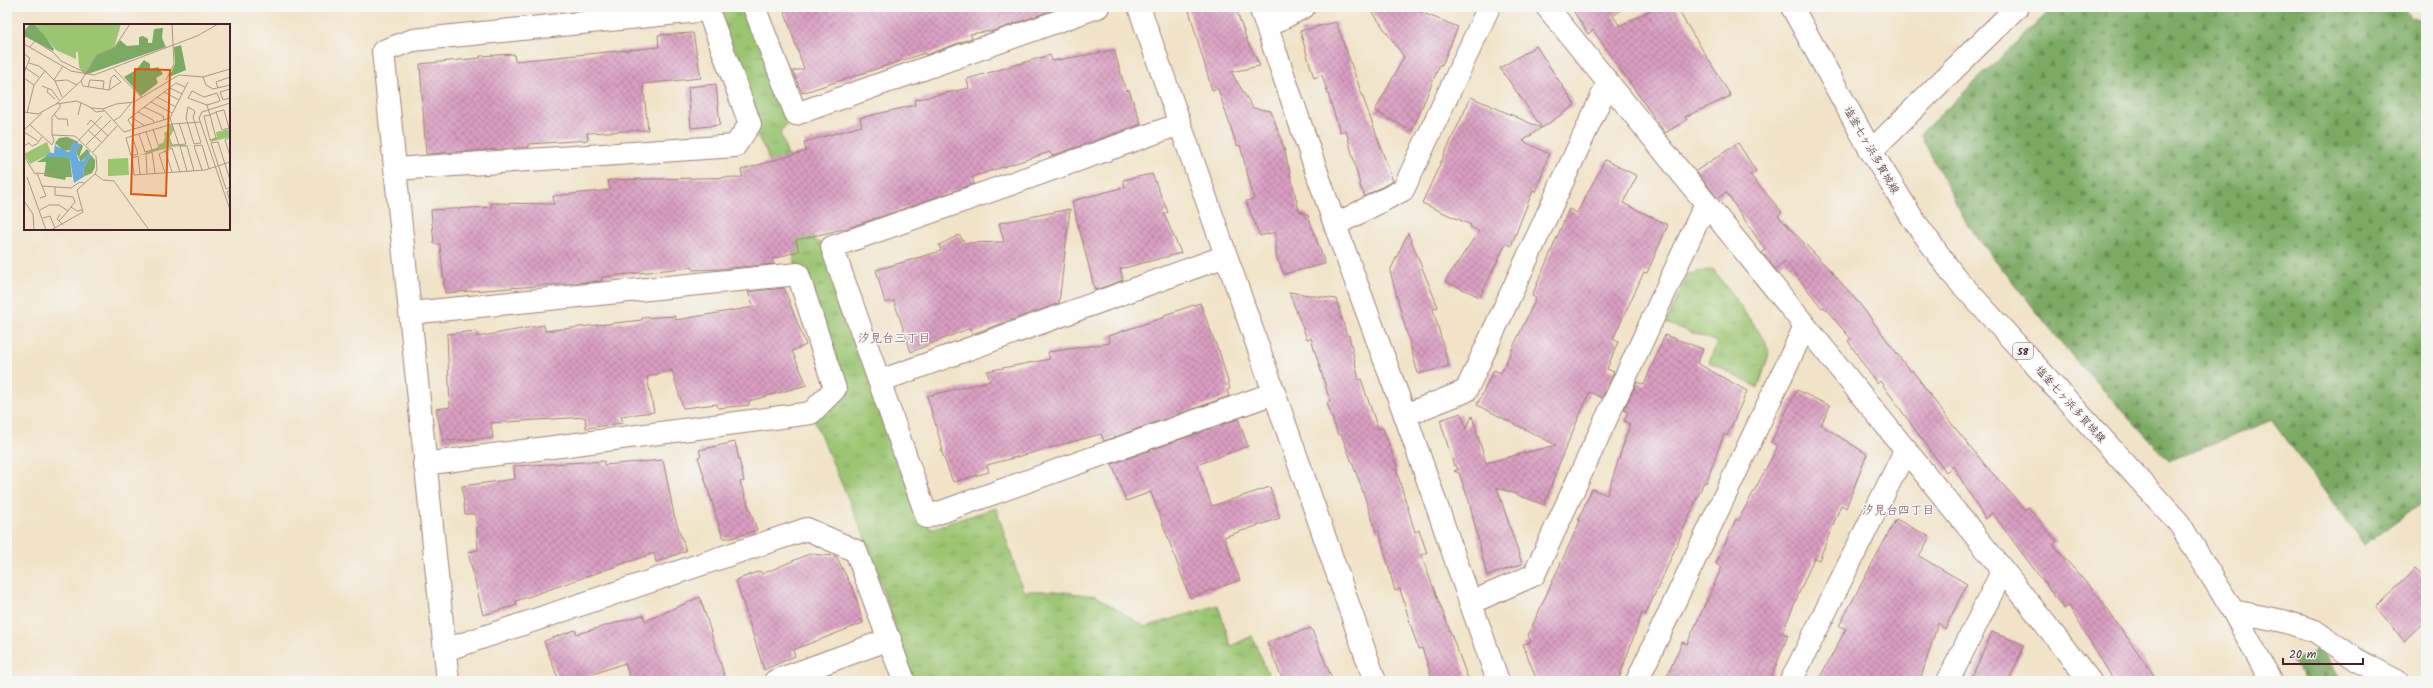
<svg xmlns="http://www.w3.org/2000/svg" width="2433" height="688" font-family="Kalam,'Klee One',sans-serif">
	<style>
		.grass { fill: url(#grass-tufts); stroke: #72724e }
		.forest { fill: url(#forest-firs); stroke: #636447 }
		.building { fill: url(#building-cross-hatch) }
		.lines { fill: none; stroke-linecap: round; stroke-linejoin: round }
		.minor-casing { stroke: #9e8179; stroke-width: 24 }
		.tertiary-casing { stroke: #9e8179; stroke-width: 24 }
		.primary-casing { stroke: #9e8179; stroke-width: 24 }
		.minor { stroke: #fff; stroke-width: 22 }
		.tertiary { stroke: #fff; stroke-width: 22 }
		.primary { stroke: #fff; stroke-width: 22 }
		.labels { text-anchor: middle; stroke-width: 3; stroke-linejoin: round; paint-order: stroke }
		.shield { fill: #f6f6f2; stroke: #7e6067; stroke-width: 1 }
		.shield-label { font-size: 10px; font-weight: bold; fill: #4a1f2b }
		.street-label { font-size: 11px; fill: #4a1f2b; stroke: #f6f6f2 }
		.neighbourhood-label { font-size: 12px; fill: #7c4b60; stroke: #f6f6f2 }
		.inset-road { fill: none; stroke: #ae9589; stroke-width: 1 }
		.view { fill: #e0560e; fill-opacity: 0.15; stroke: #e0560e; stroke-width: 2 }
		.inset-edge { fill: none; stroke: #4a1f2b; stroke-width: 2 }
	</style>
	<defs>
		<pattern id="grass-tufts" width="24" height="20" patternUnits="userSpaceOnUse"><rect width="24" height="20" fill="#9bc571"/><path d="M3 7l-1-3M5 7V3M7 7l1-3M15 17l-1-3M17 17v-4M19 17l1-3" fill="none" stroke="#809f5d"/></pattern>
		<pattern id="forest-firs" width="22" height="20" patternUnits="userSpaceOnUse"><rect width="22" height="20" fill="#7caa63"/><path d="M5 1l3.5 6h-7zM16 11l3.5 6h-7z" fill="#688a52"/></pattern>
		<pattern id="building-cross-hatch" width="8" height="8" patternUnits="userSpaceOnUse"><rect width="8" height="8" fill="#d99ec1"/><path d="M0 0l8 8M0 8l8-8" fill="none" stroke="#b2809d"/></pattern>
	</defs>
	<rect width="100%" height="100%" fill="#f6f6f2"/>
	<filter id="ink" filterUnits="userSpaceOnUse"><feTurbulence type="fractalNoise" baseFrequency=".025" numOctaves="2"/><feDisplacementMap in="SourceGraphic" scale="8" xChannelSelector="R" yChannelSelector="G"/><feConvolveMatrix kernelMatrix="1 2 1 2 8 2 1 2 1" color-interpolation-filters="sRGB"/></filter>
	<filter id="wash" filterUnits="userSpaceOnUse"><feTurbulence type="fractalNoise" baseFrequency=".012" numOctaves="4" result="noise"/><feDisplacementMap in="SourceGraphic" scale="16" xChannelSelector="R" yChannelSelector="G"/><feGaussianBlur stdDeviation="0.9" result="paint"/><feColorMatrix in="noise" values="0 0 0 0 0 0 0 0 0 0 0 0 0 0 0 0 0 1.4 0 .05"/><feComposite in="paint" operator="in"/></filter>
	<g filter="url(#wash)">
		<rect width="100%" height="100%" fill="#f1e3c7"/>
		<path class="grass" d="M713 7H754L796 114 780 132 815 241 832 247 927 517 930 529 996 508 1023 591H1055L1096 596 1145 627 1218 605 1231 646 1252 636 1271 681H914L863 533 811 413 835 389 798 274 766 151 750 124Z
			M1713 269 1765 340 1769 354 1758 388 1709 362 1717 342 1666 323 1688 274Z"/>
		<path class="forest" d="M2054 7H2404L2411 17 2426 23V499L2364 545 2272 420 2169 461 2072 356 1968 226 1920 134Z
			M2320 648 2342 681H2305L2292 661Z"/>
		<g id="blocks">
			<path class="building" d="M783 7H1061L997 30 970 34 972 38 937 51 926 55 925 53 802 93 793 71 804 69Z
				M1188 7H1235L1248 43 1260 66 1231 72 1253 108 1271 111 1284 148 1299 211 1308 215 1325 264 1284 274 1276 256V232L1260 236 1246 201 1254 199 1240 145 1237 146 1218 89 1212 90Z
				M1369 7H1408L1458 27 1442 65 1440 64 1412 131 1375 111 1404 57Z
				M1571 7H1625L1613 16 1620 26 1656 7H1676L1731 96 1685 117 1687 120 1665 133 1593 30 1588 34Z
				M1336 22 1393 181 1365 196 1361 189 1346 130 1340 132 1322 75 1314 78 1300 31Z
				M693 33 701 78 643 84 648 130 587 133 588 140 529 144V147L426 154 420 64 480 58V56L514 54 515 61 659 47 658 35Z
				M1536 46 1575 105 1542 128 1500 68Z
				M1114 50 1126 91 1129 90 1141 124 1052 156 1050 152 972 177 974 184 848 228 796 240 799 251 772 259 774 264 719 269 693 270 692 267 602 277V281L445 293 440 244H434L431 210 492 207 491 203 554 204 553 196 610 190 608 180 743 177 741 170 806 151 804 142 862 126 860 118 915 105 914 100 969 88 967 79 1050 55 1052 61Z
				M716 84 720 125 691 128 688 87Z
				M1471 97 1541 128 1523 141 1549 154 1536 192 1533 190 1511 246 1506 243 1480 297 1445 281 1479 231 1470 227 1471 225 1422 203Z
				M1738 143 1756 171 1750 175 1782 212 1778 216 1831 271 1863 308 1910 371 1912 370 1947 418 1986 466 2025 509 2028 507 2057 542 2053 545 2097 595 2158 681H2114L2069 606 2064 609 1992 513 1985 519 1953 466 1946 472 1880 381 1877 384 1848 341 1851 339 1824 307 1822 308 1785 261 1775 269 1762 253 1765 250 1726 192 1718 198 1696 171Z
				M1605 160 1637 176 1623 203 1668 225 1647 273 1644 272 1613 339 1618 342 1607 369 1614 372 1602 398 1590 392 1562 456 1544 505 1497 487 1522 564 1487 576 1469 501 1459 473 1454 471 1458 470 1456 465 1454 466 1440 420 1461 413 1466 429 1472 416 1486 463 1556 445 1477 405 1494 370 1501 373 1536 298 1532 296 1569 209 1577 213Z
				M1152 174 1168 212 1164 214 1181 253 1120 269 1123 280 1095 290 1072 201 1125 187 1123 180Z
				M1070 209 1059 303 972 334 970 328 911 352 894 301 885 303 876 270 941 251 939 245 959 235 965 243 1004 242 999 223Z
				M1408 233 1438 307 1433 309 1449 366 1418 374 1390 271Z
				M784 288 806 345 792 351 807 385 749 401V405L718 408 717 404 683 408 672 370 647 377 654 412 621 416 623 423 586 428 585 417 491 423 493 438 443 441 436 409 450 407 447 334 476 331 477 337 544 325 545 331 642 320V318L675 316 676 320 754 307 748 292Z
				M1289 292 1336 299 1347 336 1349 335 1359 380 1361 379 1378 429 1383 428 1398 469H1396L1415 532 1419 530 1427 553 1421 555 1469 681H1433L1422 648 1418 649 1400 589 1395 591 1379 531H1376L1360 483 1341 434 1338 435 1327 403 1330 401 1311 338 1307 339Z
				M1200 303 1218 350H1219L1230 389 1227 390 1229 396 1104 441 1101 434 987 465 989 472 953 482 941 450H943L927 396 990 381 987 371 1050 359 1048 352 1110 343 1108 336 1165 317 1164 315Z
				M1665 335 1703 349 1697 363 1747 391 1727 436 1724 434 1706 483 1704 482 1661 581 1645 615 1642 613 1618 681H1537L1523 644 1531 642 1528 635 1580 521 1578 520 1592 489 1607 495 1630 424 1624 421 1628 412 1624 410 1637 382 1644 385Z
				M1797 390 1830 406 1821 425 1867 454 1846 508 1841 505 1819 560 1814 558 1782 633 1788 635 1770 681H1665L1682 642 1687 644 1722 567 1716 564 1736 519 1738 521 1778 446 1771 442Z
				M1238 419 1248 446 1197 465 1212 506 1270 487 1280 518 1224 537 1240 580 1190 598 1151 492 1126 501 1112 464Z
				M735 442 744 481 740 482 757 530 732 538H723L698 457 701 456 699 450Z
				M663 460 674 515 686 551 656 562 654 553 516 601 517 605 483 615 468 552 478 550 476 514H465L462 486 515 479 514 466 604 461V465Z
				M1896 519 1930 537 1919 556 1967 584 1945 629 1938 623 1920 681H1818L1846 629 1839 626Z
				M809 554 836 556 854 591 863 623 793 650 795 656 764 670 736 580 760 571 762 574Z
				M2415 569 2426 579V620L2404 641 2376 607Z
				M700 597 726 681H631L625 663 573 681H559L544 641 575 630 577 634 643 615 645 621Z
				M1311 628 1333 681H1283L1267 642Z
				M1992 632 2024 645 2009 681H1970Z"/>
		</g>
	</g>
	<g filter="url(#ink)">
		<use href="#blocks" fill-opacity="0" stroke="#9e8179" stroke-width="1"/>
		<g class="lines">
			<defs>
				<path id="minor" d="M754 7 796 114 1098 7
					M1139 7 1375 681
					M1547 7 2003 570 2090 681
					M1267 26 1304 7
					M1180 124 832 247 927 517 1274 393
					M395 169 735 146 750 124 708 10 413 40 383 51 448 681
					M1335 225 1403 190 1489 7
					M410 313 798 274 835 389 811 413 424 464
					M880 381 1226 256
					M1405 415 1466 391 1608 83
					M1470 603 1534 575 1706 203
					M2233 611 2283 621 2315 631 2357 660 2397 681
					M445 650 807 529 856 551 904 681
					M775 681 890 639
					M1637 681 1805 326
					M1791 681 1906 449
					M1948 681 2003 570"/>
				<path id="tertiary" d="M1260 7 1335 225 1405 415 1498 681
					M1871 151 2017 7"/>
				<path id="primary" d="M1792 7 1871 151 1913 219 1955 277 2179 523 2233 611 2271 681"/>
			</defs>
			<use href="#minor" class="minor-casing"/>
			<use href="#tertiary" class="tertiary-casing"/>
			<use href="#primary" class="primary-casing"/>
			<use href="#minor" class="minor"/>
			<use href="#tertiary" class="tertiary"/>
			<use href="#primary" class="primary"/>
		</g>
	</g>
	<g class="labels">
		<rect class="shield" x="2013" y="343" width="20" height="16" rx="3"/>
		<g class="shield-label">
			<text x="2023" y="355">58</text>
		</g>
		<g class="street-label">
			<text transform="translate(1872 150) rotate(60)" y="4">塩釜七ヶ浜多賀城線</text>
			<text transform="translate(2071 404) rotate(48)" y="4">塩釜七ヶ浜多賀城線</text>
		</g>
		<g class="neighbourhood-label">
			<text x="894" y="342">汐見台三丁目</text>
			<text x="1898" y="514">汐見台四丁目</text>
		</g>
	</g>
	<g transform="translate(24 24)">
		<rect width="206" height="206" fill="#f1e3c7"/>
		<path d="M10 0H97L90 24 61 51 55 43 54 29 52 27V35L32 26ZM148 100 150 105 145 113 148 121H169L148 123 114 132 135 123V120L139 119 141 113 140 109 145 106 144 101ZM206 105V113L186 118V116L193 113 192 108Z" fill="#9bc571"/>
		<path d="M6 0H10L20 11 30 25 29 27 0 12V7ZM139 4 138 14 142 23 61 51 73 31 90 24 96 16 103 22 115 21V13L119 12 124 15V19H128L130 5ZM157 21 162 46 145 53 151 40 150 23ZM120 36 126 40V45L134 43 139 50 132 54 134 59 117 72 100 53 112 46ZM43 113 55 118 48 122 47 126 40 127 31 119 35 114ZM57 120 59 122 55 133 63 125 66 128 57 138 52 128ZM67 131 71 136V143L68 149 61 152 59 150 60 143ZM21 133H41L46 135 48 153H42L41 156 20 152 22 138H13Z" fill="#7caa63"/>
		<path d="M23 118 27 129 6 140 0 130Z" fill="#9bc571"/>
		<path d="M104 134 105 151 84 152V135Z" fill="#9bc571"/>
		<path d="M48 118 57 120 52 128 55 137H59L64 128 67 131 60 143 59 149 61 152 50 159 46 135 41 133H21L24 129H30L31 119 32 122 44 128 47 126Z" fill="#6aabde"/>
		<path class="inset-road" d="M0 20 47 47 70 51 173 12 194 0M6 23 11 17 30 29 37 37 62 49M0 30 6 34 0 49M5 39 15 42 21 47M0 43 15 53M90 45 118 74M179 53 182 61 189 65 206 61M0 54 10 61M30 56 39 42M142 56 150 40 148 0M31 57 43 56 53 61M57 57 59 62 85 66 87 54 90 51 97 58 85 66M18 62 28 66 35 76M64 63 66 56 80 57 79 65M146 64 158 70M194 64 192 58 206 53M24 65 23 68 31 75M206 65 196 68 199 76 206 74M140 68 155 76M133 73 152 83M127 78 148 89M206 79 178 88 175 94 206 186M32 80 57 57 73 31 90 24 106 0M183 81 164 74 168 67 180 73 193 69 196 77 183 81 186 91 192 114 186 116 180 92 186 91 192 88 200 86 205 104 198 106 192 88M120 83 139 92 140 96M164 83 171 87 169 93 177 119 170 120 162 94ZM67 84 72 88 80 87M79 85 100 108 146 94M0 88 14 90 32 80 53 77 68 84 79 85 92 80 110 78 155 51 179 53 206 45M114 88 129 96 130 99M3 89 10 61 21 47 31 57 38 73M30 90 34 95H43L44 102M54 91 57 79M107 93 104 96 110 105M89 97 96 93 107 79M5 100 28 121 30 116 28 111M63 101 67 96 84 112M121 102 107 93 152 59 161 63M150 105 145 113 148 121 162 120 155 99M0 106 18 89M64 106 77 118M0 108 14 117M122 108 128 126M115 110 121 128 135 124 129 105M108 112 114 130 107 132 102 114 108 112 148 100 176 98M206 113 201 116 206 132M55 116 78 92M62 121 87 96M155 121 146 94 164 58M0 122 5 119 8 122 13 120 18 113M141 126 148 148M69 128 93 102M0 132 11 150 13 149 22 172 16 174M178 146 170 122 178 121 185 145M163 147 156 122H163L170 147M13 149 32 151M141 149 135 130 148 124 156 148M71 150 79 156 90 157 125 206M116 150 114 132 108 134 110 151 181 146 206 138M123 150 122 130 128 128 131 149M3 153 22 206M206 156 194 118 187 119 202 165 206 163M18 162 47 164 56 158 60 159M31 163V171L49 173 51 178 47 183M206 166 203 168 206 177M0 177 9 190 10 206M16 186 25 181H35L44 187 47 183 53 187 58 186M36 190 33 195 39 201M19 194 26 192 31 204M35 197 44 187M27 206 59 188 53 166 71 150 73 145 72 132 51 112 28 111V93L36 83V79"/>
		<path class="view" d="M111 45 146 46 142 172 107 170Z"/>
		<rect width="206" height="206" class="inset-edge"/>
	</g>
	<rect width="2433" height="688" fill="none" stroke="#f6f6f2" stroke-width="24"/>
	<path d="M2283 658v6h80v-6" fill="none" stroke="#4a1f2b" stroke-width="2"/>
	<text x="2289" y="658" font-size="12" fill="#4a1f2b" stroke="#f6f6f2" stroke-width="3" paint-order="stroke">20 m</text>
</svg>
